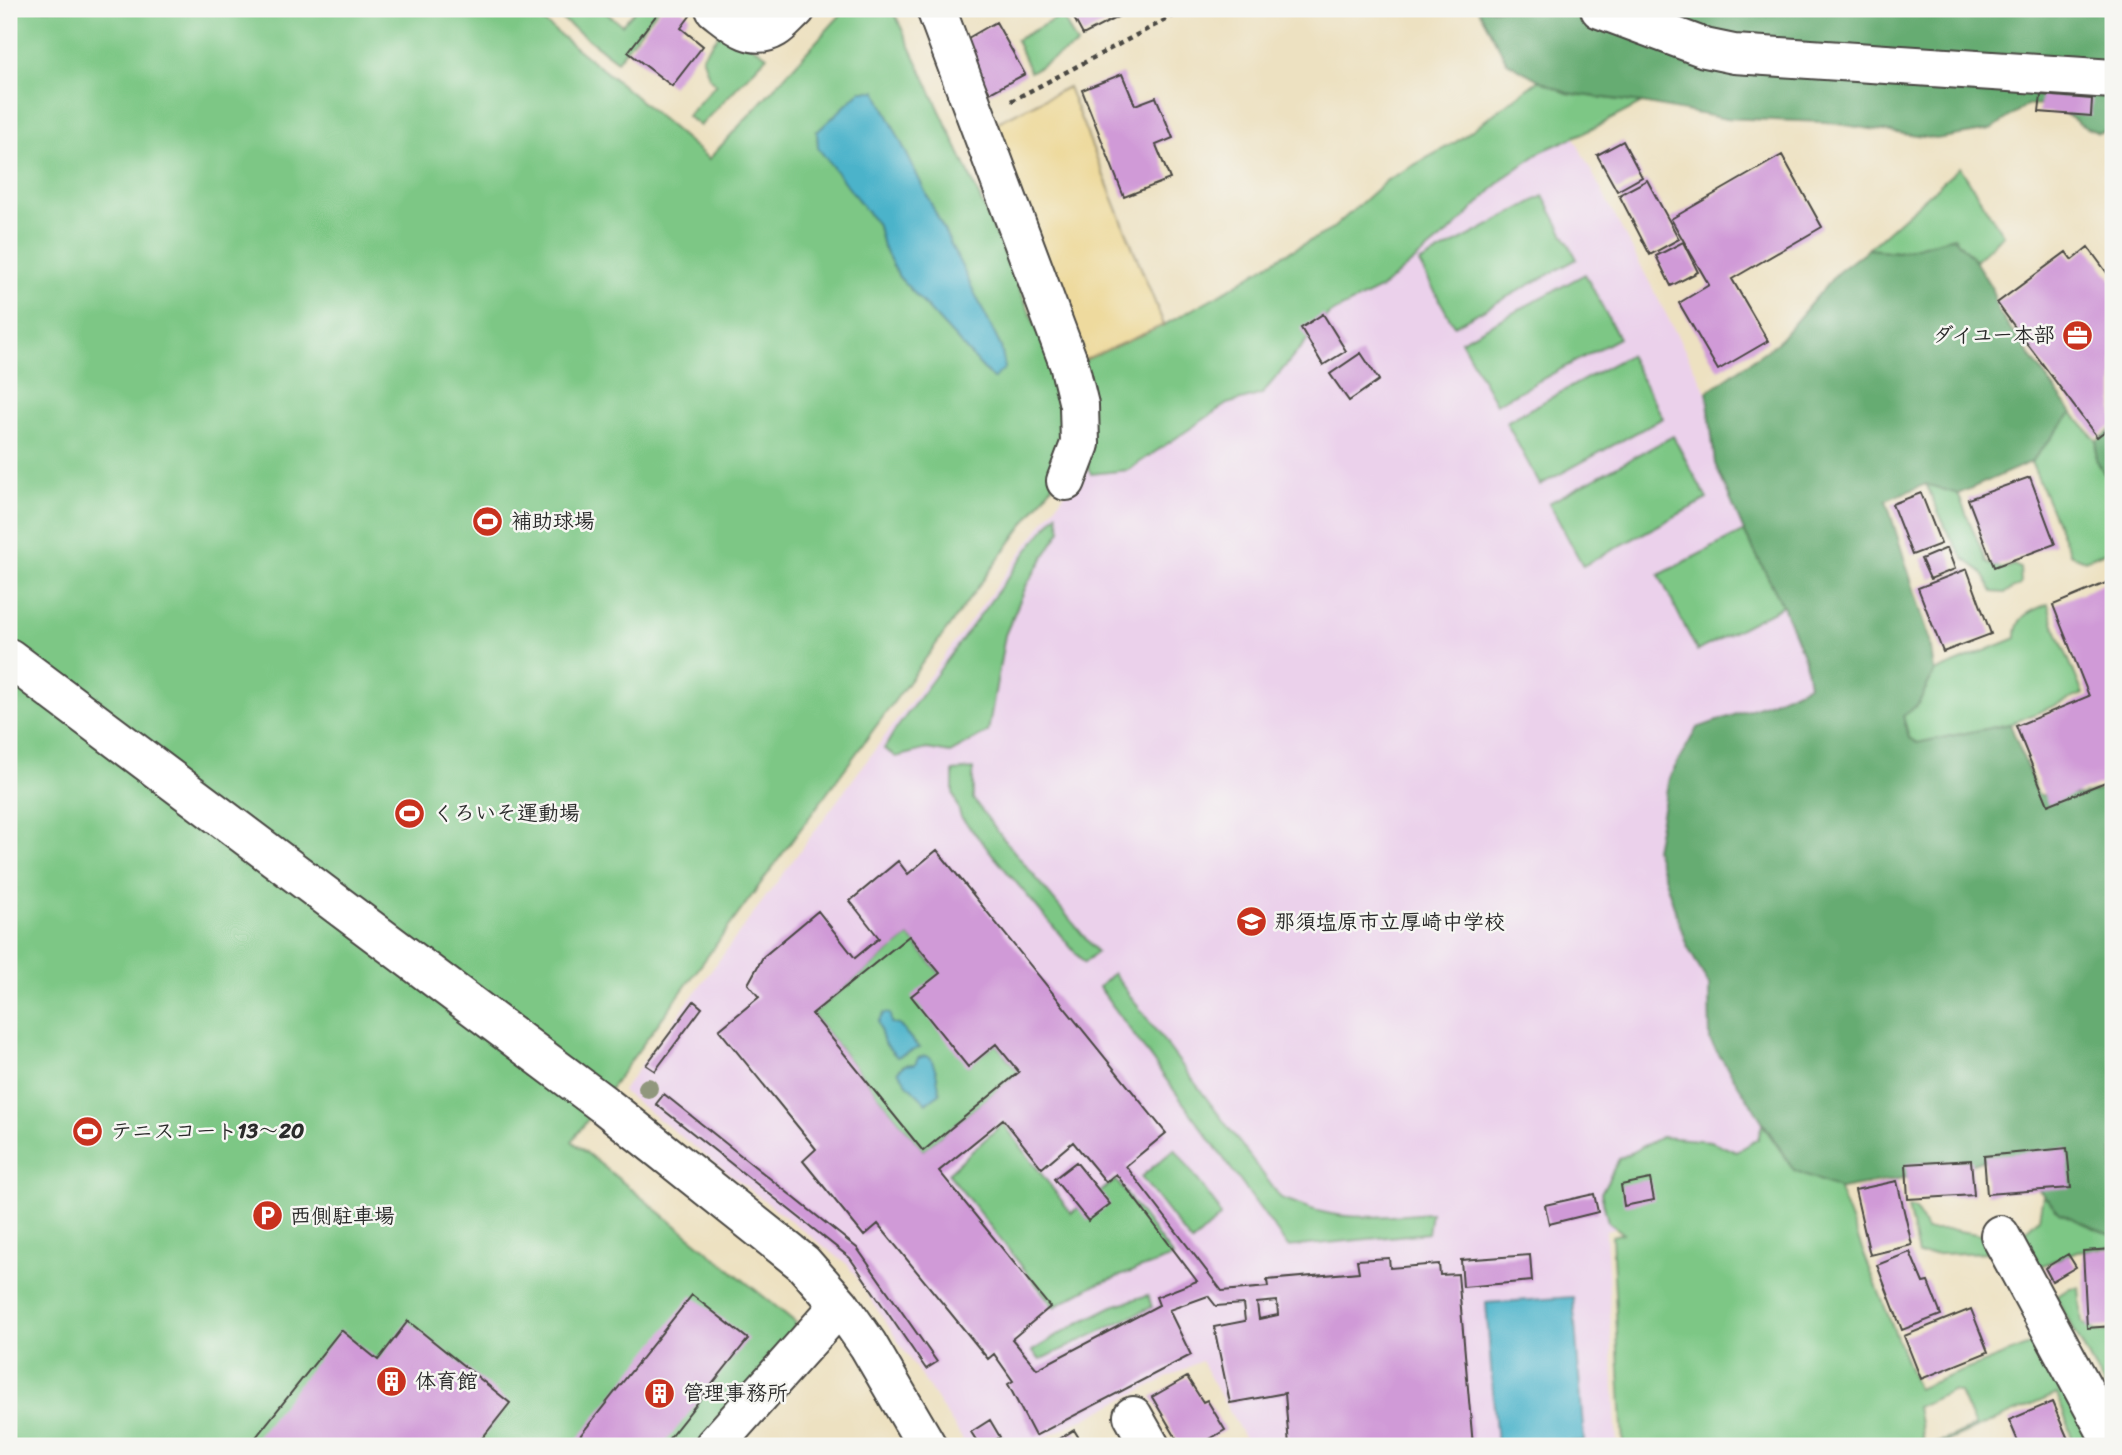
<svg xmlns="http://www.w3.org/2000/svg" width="2122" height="1455" font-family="Sriracha,'Klee One',sans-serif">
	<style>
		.built { fill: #ebd1eb }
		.green { fill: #7dc785; stroke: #547958; stroke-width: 2; fill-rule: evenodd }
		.forest { fill: #66ac72; stroke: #486c4e; stroke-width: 2 }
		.sand { fill: #eeda9e; stroke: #8c8264; stroke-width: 2 }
		.water { fill: #4bb3ca; stroke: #3b6f7a; stroke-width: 2 }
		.building { fill: #d09ad7; fill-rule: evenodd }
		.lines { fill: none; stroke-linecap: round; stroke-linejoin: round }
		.minor-casing { stroke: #484642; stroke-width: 42 }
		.path { stroke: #484642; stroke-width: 4.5; stroke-dasharray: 5 5; stroke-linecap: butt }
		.minor { stroke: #fff; stroke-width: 38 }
		.tree { fill: #90977d }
		.labels { text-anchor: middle; stroke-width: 5; stroke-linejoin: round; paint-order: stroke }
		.poi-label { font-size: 21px; font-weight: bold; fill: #2b2b2b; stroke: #f6f6f2; text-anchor: start }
	</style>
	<rect width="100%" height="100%" fill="#f6f6f2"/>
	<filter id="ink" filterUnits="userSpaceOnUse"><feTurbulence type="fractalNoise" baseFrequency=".0143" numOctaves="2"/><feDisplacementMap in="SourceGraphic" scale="14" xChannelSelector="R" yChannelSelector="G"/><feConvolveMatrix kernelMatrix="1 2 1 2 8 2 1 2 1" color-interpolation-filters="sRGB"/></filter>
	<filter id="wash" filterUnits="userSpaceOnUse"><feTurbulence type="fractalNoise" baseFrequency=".00686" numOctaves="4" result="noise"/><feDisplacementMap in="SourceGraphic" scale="28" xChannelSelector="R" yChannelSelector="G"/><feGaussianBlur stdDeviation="1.57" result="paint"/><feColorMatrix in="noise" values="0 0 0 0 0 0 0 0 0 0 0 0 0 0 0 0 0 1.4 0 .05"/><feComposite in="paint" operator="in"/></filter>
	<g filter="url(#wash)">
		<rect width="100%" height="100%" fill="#ede1c1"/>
		<path class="built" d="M1548 88 1701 381 1845 710 1819 1179 1606 1231 1617 1446H1249L1201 1361 1028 1446H967L848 1265 622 1091 1074 481Z"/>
		<path class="green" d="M9 9H528L617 81 709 159 846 9H890L894 12 967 169 1048 354 1069 409 1052 486 572 1141 795 1322 791 1340 700 1446H9ZM817 132 971 288 1001 347 993 378 899 277 883 246 878 226 818 147Z
			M573 9H601L622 25 636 9H658L617 61 563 20Z
			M1062 15 1077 45 1030 72 1016 40Z
			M722 31 740 38 767 56 700 126 687 116 716 84 709 77 702 56Z
			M1539 80 1567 93 1642 103 1590 130 1542 151 1505 177 1453 229 1380 289 1329 314 1262 394 1227 404 1128 470 1091 474 1086 462 1082 361 1164 325 1229 289 1283 255 1331 230 1387 180 1456 142Z
			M1960 167 2003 235 1975 261 1953 238 1898 252 1868 249Z
			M1543 196 1577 259 1454 326 1419 263Z
			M1585 274 1619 338 1496 404 1461 341Z
			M1629 355 1663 418 1540 485 1506 422Z
			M2072 413 2097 441 2096 459 2113 489V549L2085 560 2070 554 2031 462Z
			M1673 436 1707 499 1583 566 1549 503Z
			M1926 484 1958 494 1987 563 2002 569 2014 565 2020 568 2021 584 2005 593 1993 592 1982 572 1964 559 1947 531Z
			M1057 514 1061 530 1027 584 1005 635 988 732 950 753 927 749 896 757 884 749 894 732 1031 546Z
			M1744 531 1783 606 1697 651 1659 575Z
			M2048 604 2053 622 2083 694 2010 724 1917 743 1909 738 1903 716 1918 704 1934 672 2016 638C2015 616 2031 611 2048 604Z
			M973 769V799L1002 837 1097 952 1084 963 961 817 953 792V771Z
			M909 936 940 973 968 1066 996 1044 1019 1072 923 1151 812 1014ZM899 1025 919 1048 897 1056 884 1042ZM915 1064 940 1093 926 1102 898 1071 904 1065Z
			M1113 973 1281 1198C1295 1202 1308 1209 1322 1212 1355 1221 1398 1215 1431 1213L1428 1233 1288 1247 1099 987Z
			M1003 1123 1071 1213 1116 1180 1173 1257 1092 1286 1054 1307 948 1173Z
			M1762 1124 1794 1170 1841 1189 1839 1190 1917 1389 2039 1341 2094 1446H2075L2057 1394 1936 1446H1931L1975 1427 1960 1393 1952 1391 1917 1407 1924 1446H1623L1612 1236 1623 1233 1608 1222 1601 1193 1619 1159 1661 1137 1711 1141 1736 1152 1758 1139Z
			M1175 1149 1216 1205 1220 1217 1192 1243 1141 1177Z
			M2043 1195 2060 1213 2113 1236V1247L2077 1251 2041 1266 2021 1235 2039 1218Z
			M1908 1207 1916 1209 1926 1230H1953L1982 1235 1988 1252 1918 1255Z
			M2079 1287 2082 1323 2098 1332 2113 1331V1402L2056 1297 2070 1288Z
			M1148 1295 1152 1307 1040 1360 1032 1351 1077 1324 1113 1306Z"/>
		<path class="forest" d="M1478 9H2113V129L2098 133 2081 125 2053 105H2027L1990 130 1936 139 1825 122 1721 118 1642 103 1567 93 1539 80 1507 62Z
			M1954 237 1975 261 1991 287 1999 313 2072 413 2031 462 1958 494 1926 484 1886 500 1930 641 1934 672 1918 704 1903 716 1909 738 1917 743 2010 724 2038 795H2082L2113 786V1236L2060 1213 2010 1159 1989 1158 1949 1173 1920 1175 1841 1189 1794 1170 1710 1041 1709 985 1687 946 1655 849 1669 778 1697 728 1771 702 1809 685 1805 660 1783 606 1744 531 1715 464 1707 392 1778 342 1837 273 1868 249 1898 252Z
			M2113 429V489L2096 459 2097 441Z"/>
		<path class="sand" d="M1068 87 1164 325 1082 361 992 125Z"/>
		<path class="water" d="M861 91H876L1001 347 1005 368 993 379 899 277 883 246 878 226 818 148 817 132Z
			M884 1013 890 1014 891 1023 899 1025 919 1048 897 1057 884 1043 878 1022Z
			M925 1056 931 1058 936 1071 940 1093 926 1103 908 1085 898 1071 905 1065 915 1064 918 1058Z
			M1573 1297 1584 1441 1497 1446 1486 1303Z"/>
		<g id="blocks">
			<path class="building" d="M661 9H681L690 16 681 28 703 46 672 86 628 52Z
				M1069 9H1133L1083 35Z
				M996 22 1025 74 990 93 961 42Z
				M1122 74 1135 105 1156 97 1173 138 1156 145 1170 179 1124 197 1082 90Z
				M2041 95 2092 99 2091 116 2039 112Z
				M1623 141 1642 177 1617 191 1597 155Z
				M1782 155 1822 227 1732 279 1768 341 1718 370 1679 303 1709 285 1671 219Z
				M1647 180 1679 239 1650 255 1619 195Z
				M1683 242 1698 272 1671 286 1656 256Z
				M2088 247 2113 281V425L2097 437 1997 303 2066 252 2072 260Z
				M1323 314 1346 351 1323 365 1301 328Z
				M1361 353 1379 380 1349 401 1330 374Z
				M2030 477 2055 544 1994 567 1968 499Z
				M1921 493 1941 544 1912 555 1892 504Z
				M1947 548 1955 569 1930 579 1921 559Z
				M1967 569 1991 634 1943 652 1918 588Z
				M2113 580V779L2048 805 2016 726 2089 696 2053 605Z
				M937 850 1166 1133 1126 1166 1222 1291 1268 1287 1267 1280 1359 1272 1357 1260 1389 1258 1390 1268 1439 1264 1440 1275 1458 1274 1473 1446H1289L1285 1393 1230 1403 1214 1327 1245 1321 1243 1304 1216 1306 1208 1296 1169 1310 1191 1355 1035 1436 1008 1384 1013 1381 994 1354 988 1359 878 1224 864 1236 803 1161 816 1149 719 1030 759 997 748 984 763 957 818 911 855 958 879 938 850 901 898 861 908 874ZM909 936 940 973 911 996 968 1067 996 1044 1019 1072 923 1151 812 1014ZM1003 1119 1042 1168 1073 1142 1106 1182 1116 1174 1197 1281 1156 1297 1159 1305 1037 1369 1012 1339 1050 1307 939 1171ZM1277 1301 1278 1315 1259 1319 1257 1303Z
				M694 1001 702 1008 655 1071 646 1065Z
				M664 1094 857 1248 937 1362 926 1369 850 1258 656 1104Z
				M2067 1148 2071 1188 1987 1194 1984 1156Z
				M1971 1160 1974 1195 1908 1199 1906 1164Z
				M1076 1162 1110 1204 1088 1221 1054 1179Z
				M1650 1179 1654 1200 1624 1206 1621 1185Z
				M1897 1181 1912 1245 1870 1255 1855 1190Z
				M1594 1194 1598 1212 1549 1224 1545 1205Z
				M2113 1249V1326L2087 1328 2083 1251Z
				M1910 1252 1923 1283 1928 1282 1941 1315 1902 1330 1877 1265Z
				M2068 1254 2076 1267 2052 1281 2045 1268Z
				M1530 1255 1532 1281 1463 1287 1461 1260Z
				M692 1295 748 1339 663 1446H572Z
				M1971 1309 1988 1352 1921 1379 1904 1336Z
				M408 1321 510 1403 480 1441 487 1446H249L341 1330 378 1360Z
				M1187 1377 1203 1402 1207 1400 1225 1430 1198 1446H1181L1152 1397Z
				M2052 1402 2071 1446H2020L2009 1420Z
				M990 1420 1000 1437 986 1446H980L971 1432Z
				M1074 1430 1084 1446H1048Z"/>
		</g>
	</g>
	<g filter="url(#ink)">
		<use href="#blocks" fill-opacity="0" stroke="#484642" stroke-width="2"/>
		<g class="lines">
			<defs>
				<path id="minor" d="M715 9C732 22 752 42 775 28 782 24 789 15 796 9
					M936 9 1069 364 1079 405 1080 444 1066 481
					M1600 9 1705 48 1734 54 2113 79
					M9 658 603 1104 803 1263 840 1305 868 1345 927 1446
					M2000 1235 2113 1444
					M1133 1416 1150 1446
					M714 1446 840 1305"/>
			</defs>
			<use href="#minor" class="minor-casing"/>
			<path class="path" d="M1011 101 1186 9"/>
			<use href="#minor" class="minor"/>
		</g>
		<circle class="tree" cx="648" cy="1088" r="10"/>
	</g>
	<defs>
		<symbol id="office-disc" viewBox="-11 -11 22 22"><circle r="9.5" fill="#c8321e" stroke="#f6f6f2"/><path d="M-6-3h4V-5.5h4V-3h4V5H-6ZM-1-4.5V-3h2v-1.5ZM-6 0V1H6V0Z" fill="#fff"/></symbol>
		<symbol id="stadium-disc" viewBox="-11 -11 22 22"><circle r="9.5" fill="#c8321e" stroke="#f6f6f2"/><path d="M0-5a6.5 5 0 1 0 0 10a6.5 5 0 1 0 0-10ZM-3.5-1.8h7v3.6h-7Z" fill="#fff"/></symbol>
		<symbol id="school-disc" viewBox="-11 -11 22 22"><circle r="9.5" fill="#c8321e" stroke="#f6f6f2"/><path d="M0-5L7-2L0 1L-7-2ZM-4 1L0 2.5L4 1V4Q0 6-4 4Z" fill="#fff"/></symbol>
		<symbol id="parking-disc" viewBox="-11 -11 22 22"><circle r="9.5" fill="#c8321e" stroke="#f6f6f2"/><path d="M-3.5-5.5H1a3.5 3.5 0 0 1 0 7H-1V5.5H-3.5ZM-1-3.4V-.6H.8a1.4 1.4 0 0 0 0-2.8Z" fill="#fff"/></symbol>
		<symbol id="building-disc" viewBox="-11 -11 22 22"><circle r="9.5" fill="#c8321e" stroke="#f6f6f2"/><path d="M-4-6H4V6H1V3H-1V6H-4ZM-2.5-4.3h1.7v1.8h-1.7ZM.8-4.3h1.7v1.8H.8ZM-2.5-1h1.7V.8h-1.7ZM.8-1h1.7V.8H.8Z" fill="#fff"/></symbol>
	</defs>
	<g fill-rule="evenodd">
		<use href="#office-disc" x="2060" y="318" width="35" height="35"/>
		<use href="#stadium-disc" x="470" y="504" width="35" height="35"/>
		<use href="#stadium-disc" x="392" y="796" width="35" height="35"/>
		<use href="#school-disc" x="1234" y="904" width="35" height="35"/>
		<use href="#stadium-disc" x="70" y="1114" width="35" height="35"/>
		<use href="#parking-disc" x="250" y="1198" width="35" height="35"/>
		<use href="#building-disc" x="374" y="1364" width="35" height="35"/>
		<use href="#building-disc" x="642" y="1376" width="35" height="35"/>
	</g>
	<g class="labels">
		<g class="poi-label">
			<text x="2055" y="342" text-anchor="end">ダイユー本部</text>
			<text x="511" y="528">補助球場</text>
			<text x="433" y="820">くろいそ運動場</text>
			<text x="1274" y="929">那須塩原市立厚崎中学校</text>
			<text x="111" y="1138">テニスコート13～20</text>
			<text x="290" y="1223">西側駐車場</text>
			<text x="415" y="1388">体育館</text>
			<text x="683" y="1400">管理事務所</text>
		</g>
	</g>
	<rect width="2122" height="1455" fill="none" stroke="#f6f6f2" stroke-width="35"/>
</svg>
